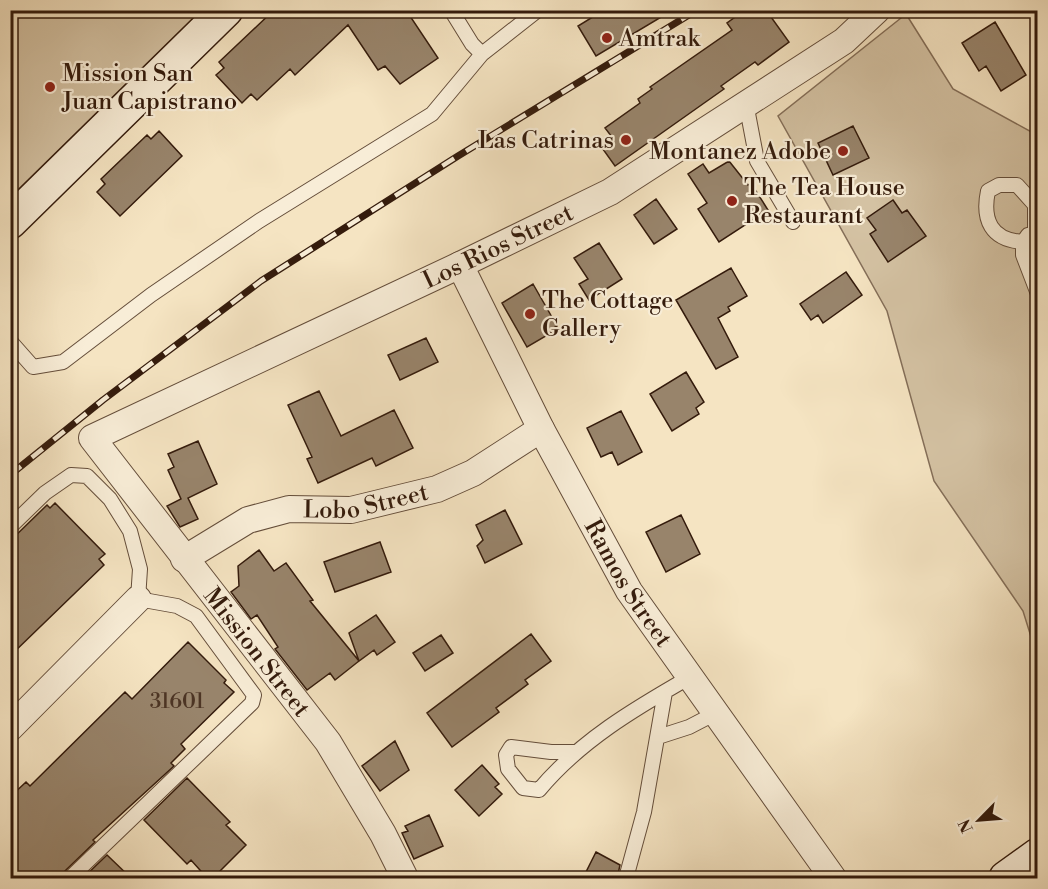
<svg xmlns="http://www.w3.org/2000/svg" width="1048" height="889" font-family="'Libre Bodoni',serif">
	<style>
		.green { fill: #d4c2a3; stroke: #846e58; stroke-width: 1.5 }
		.building { fill: #98846b; stroke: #341b0c; stroke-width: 1.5 }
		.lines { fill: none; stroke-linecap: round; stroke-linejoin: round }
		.lane-casing { stroke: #644d3a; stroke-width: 16 }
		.street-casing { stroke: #644d3a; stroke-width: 28 }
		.secondary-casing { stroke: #341b0c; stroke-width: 36 }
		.lane { stroke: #f8edd7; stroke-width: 14 }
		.street { stroke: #f8edd7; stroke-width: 26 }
		.secondary { stroke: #f8edd7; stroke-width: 33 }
		.rail-casing { stroke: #341b0c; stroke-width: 7 }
		.rail { stroke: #f8edd7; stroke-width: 4.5; stroke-dasharray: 14; stroke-linecap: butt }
		.poi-dot { fill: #8f2418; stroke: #f8edd7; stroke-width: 2 }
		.labels { text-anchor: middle; stroke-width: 4.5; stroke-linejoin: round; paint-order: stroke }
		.number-label { font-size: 21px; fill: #4d3524 }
		.poi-label { font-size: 24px; fill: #341b0c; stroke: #f8edd7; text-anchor: start }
		.street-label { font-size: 24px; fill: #341b0c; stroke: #f8edd7 }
	</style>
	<rect width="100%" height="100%" fill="#f5e4c2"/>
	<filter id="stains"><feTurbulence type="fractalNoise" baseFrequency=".00333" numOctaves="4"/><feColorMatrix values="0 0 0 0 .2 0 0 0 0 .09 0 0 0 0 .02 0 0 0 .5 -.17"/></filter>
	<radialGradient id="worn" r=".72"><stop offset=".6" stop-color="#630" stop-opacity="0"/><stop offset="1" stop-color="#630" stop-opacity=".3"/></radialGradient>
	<path class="green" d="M11 11H202L11 200Z
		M906 14 953 89 1037 135V656L1023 611 934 481 887 311 778 116Z"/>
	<path class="building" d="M274 10H406L438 58 400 84 385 66 378 70 348 25 295 75 290 69 257 100 251 94 242 103 216 75 224 68 219 62Z
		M604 10H673L596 56 578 26Z
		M745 10H766L789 42 758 65 755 62 721 86 724 89 615 166 600 145 612 137 605 128 640 103 638 99 652 89 650 87 732 30 727 23Z
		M995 22 1026 75 1001 91 986 66 979 71 962 43Z
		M853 126 869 158 833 175 818 143Z
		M159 131 182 156 120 216 97 192 105 184 101 179 147 135 151 139Z
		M729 161 748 185 751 183 768 210 719 242 698 209 707 203 688 174 703 164 709 173Z
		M656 199 677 229 654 244 634 215Z
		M893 200 902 213 907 210 926 236 888 262 870 234 876 230 867 218Z
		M599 243 622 279 589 300 579 284 588 279 574 258Z
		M731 268 747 296 728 307 730 311 718 318 738 357 716 369 676 300Z
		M846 272 862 295 823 323 818 315 811 320 800 304Z
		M533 284 557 326 550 330 551 333 527 347 502 303Z
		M426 338 438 362 400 380 388 355Z
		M686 372 704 402 696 408 699 414 672 431 650 394Z
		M319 391 341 436 394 410 413 448 376 466 372 458 318 483 307 459 312 457 288 405Z
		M621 411 642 452 618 465 612 452 601 457 587 428Z
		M198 441 217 484 188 498 198 519 180 527 167 506 181 499 168 470 174 467 168 454Z
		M55 503 105 554 99 559 104 565 10 656V541L47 505 50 508Z
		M505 510 522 544 485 563 477 546 483 540 476 525Z
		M681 515 700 554 666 572 646 532Z
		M380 542 391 572 335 592 324 562Z
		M259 550 274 571 286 563 313 600 310 601 359 661 335 680 330 673 307 690 275 649 278 647 257 615 251 619 231 592 239 586 238 566Z
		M376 615 395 642 377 655 374 650 359 661 349 633Z
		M531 634 551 661 525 680 528 684 496 708 499 712 452 747 427 713Z
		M441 635 453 653 425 671 413 653Z
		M188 642 226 680 224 683 234 692 181 744 185 749 171 763 174 766 93 840 95 842 64 872 61 879H10V797L26 782 30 786 125 692 132 699Z
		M395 741 409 770 380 791 362 766Z
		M482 765 499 784 495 787 502 794 479 816 455 790Z
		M187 778 230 822 226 825 246 845 212 879H208L191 860 187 864 144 820Z
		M429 815 443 846 414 859 402 833 408 831 405 826Z
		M596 852 620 865 617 879H600L586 872Z
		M107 855 132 879H82Z"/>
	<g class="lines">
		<defs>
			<path id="lane" d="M451 10 472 44 482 54
				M746 103 757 161 793 222
				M1028 235 1023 242V255L1038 294
				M1023 242C991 240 982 220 988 191L999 185H1017L1035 205V228
				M10 341 33 367 63 362 151 295 259 221 432 114 482 54 538 10
				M10 527 45 493 71 475 87 476 110 499 130 531 140 569 138 599 177 606 196 616 254 695 252 703 70 878
				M658 737 689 727 716 713
				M575 752H551L511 747 506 755 508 769 523 788 539 790C580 741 634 709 690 677
				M626 878 644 812 665 692"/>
			<g id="street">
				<path id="s1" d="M460 265 541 429 629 591 833 878"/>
				<path id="s2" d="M184 559 248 520 289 509 351 510 437 489 473 473 541 429"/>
				<path d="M10 728 138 599"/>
				<path id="s3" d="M405 878 383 834 328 742 92 438 460 265 610 192 844 41 877 10"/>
			</g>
			<path id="secondary" d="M10 222 226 10
				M1006 878 1038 855"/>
		</defs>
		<use href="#lane" class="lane-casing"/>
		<use href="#street" class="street-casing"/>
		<use href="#secondary" class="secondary-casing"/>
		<use href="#lane" class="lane"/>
		<use href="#street" class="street"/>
		<use href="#secondary" class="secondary"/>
		<defs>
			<path id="rail" d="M10 475 103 400 261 281 458 156 697 10"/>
		</defs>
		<use href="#rail" class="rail-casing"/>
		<use href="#rail" class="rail"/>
	</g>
	<g class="poi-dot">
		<circle cx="607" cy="38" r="6"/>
		<circle cx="50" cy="87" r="6"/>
		<circle cx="626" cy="140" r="6"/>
		<circle cx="843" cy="151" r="6"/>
		<circle cx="732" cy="201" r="6"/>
		<circle cx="530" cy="314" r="6"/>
	</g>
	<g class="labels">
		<g class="number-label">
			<text x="177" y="708">31601</text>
		</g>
		<g class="poi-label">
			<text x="619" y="46">Amtrak</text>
			<text x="62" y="81">Mission San<tspan x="62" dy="28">Juan Capistrano</tspan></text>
			<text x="614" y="148" text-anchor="end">Las Catrinas</text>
			<text x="831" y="159" text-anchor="end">Montanez Adobe</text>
			<text x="744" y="195">The Tea House<tspan x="744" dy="28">Restaurant</tspan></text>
			<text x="542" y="308">The Cottage<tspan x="542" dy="28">Gallery</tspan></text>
		</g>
		<g class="street-label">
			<text dy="8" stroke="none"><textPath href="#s3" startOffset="990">Los Rios Street</textPath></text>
			<text dy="8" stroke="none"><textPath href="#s2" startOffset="195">Lobo Street</textPath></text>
			<text dy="8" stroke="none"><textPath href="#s1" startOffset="360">Ramos Street</textPath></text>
			<text transform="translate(257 652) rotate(52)" y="8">Mission Street</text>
		</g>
	</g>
	<rect width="1048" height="889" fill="none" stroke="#f5e4c2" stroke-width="36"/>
	<rect x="12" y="12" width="1024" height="865" fill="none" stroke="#341b0c" stroke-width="3"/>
	<rect x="18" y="18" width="1012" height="853" fill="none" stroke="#341b0c" stroke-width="1.5"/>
	<g transform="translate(979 820) rotate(245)" stroke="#f8edd7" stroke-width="4.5" paint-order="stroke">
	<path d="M0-4.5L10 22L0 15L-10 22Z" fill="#341b0c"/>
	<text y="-9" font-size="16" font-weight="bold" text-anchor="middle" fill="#341b0c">N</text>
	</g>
	<rect width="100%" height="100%" filter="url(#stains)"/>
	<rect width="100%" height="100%" fill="url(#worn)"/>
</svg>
